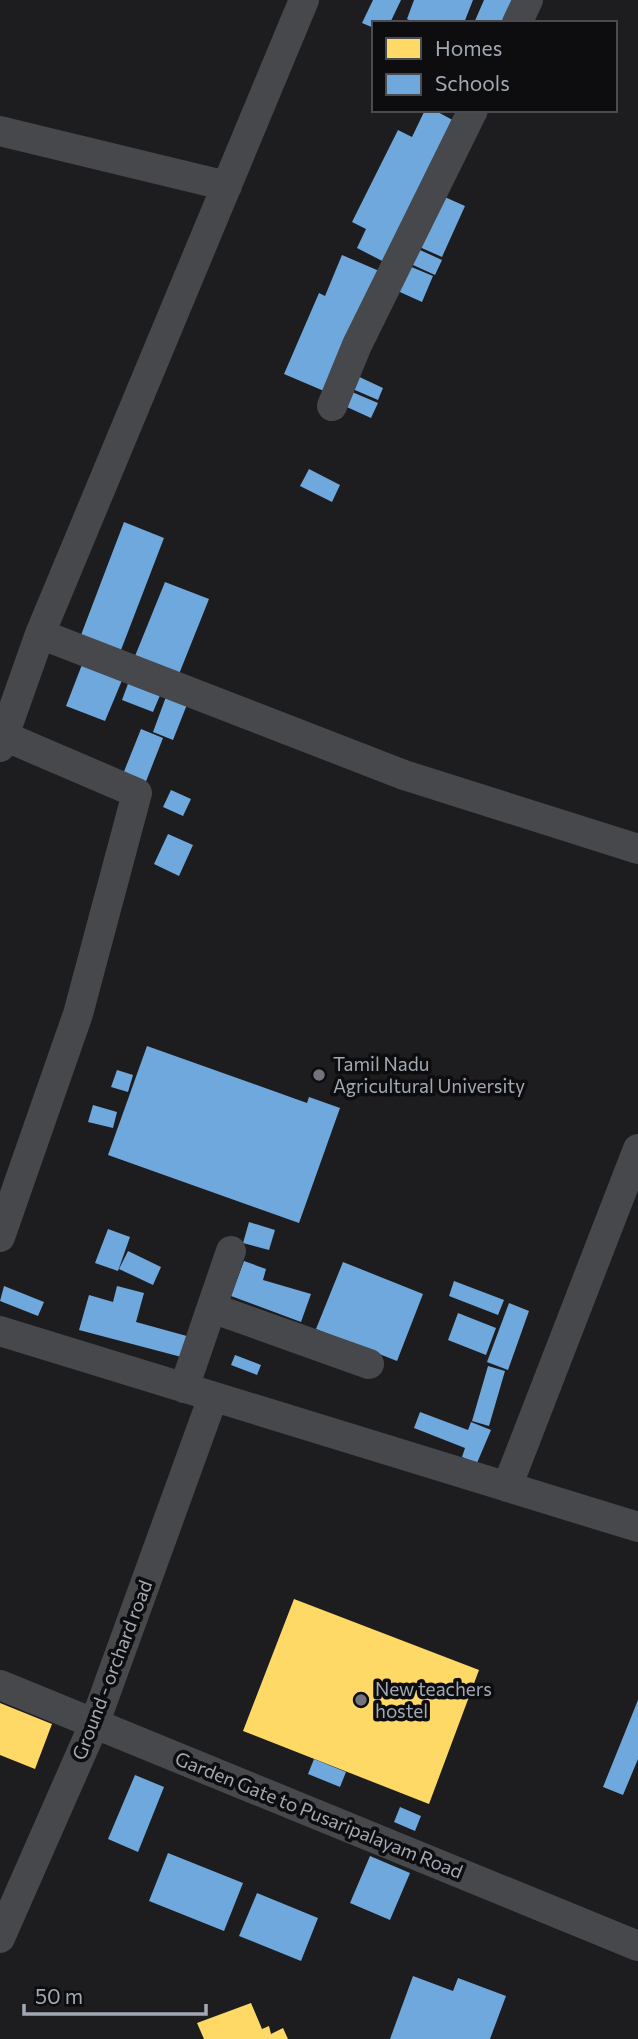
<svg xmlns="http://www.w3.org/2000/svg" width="638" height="2039" font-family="Commissioner,sans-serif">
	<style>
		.built { fill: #1d1d1f; fill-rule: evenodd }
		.homes { fill: #ffd966 }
		.schools { fill: #6fa8dc }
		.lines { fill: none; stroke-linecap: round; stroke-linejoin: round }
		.minor { stroke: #47484c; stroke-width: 30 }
		.poi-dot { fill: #71747c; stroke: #0d0d0f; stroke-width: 2.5 }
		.labels { text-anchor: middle; stroke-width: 7; stroke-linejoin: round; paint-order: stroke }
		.poi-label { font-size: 19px; fill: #a3a9b4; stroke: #0d0d0f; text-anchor: start }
		.street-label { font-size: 19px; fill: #a3a9b4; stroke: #0d0d0f }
	</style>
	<rect width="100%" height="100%" fill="#131313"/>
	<path class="built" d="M0 0H638V2039H0ZM374 23H615V110H374Z"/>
	<path class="homes" d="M294 1599 479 1670 429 1804 243 1731Z
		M0 1703 52 1724 35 1769 0 1755Z
		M251 2003 262 2029 269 2026 271 2034 283 2028 288 2039H204L197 2023Z"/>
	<path class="schools" d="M373 0H401L390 23H374V28L362 23Z
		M414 0H473L464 23H415L407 19Z
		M484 0H522L511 23H474Z
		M420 110H434L460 124 390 265 357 248 366 229 352 222 398 130 412 137 424 112Z
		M438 194 465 206 442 257 415 245Z
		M409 245 442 260 435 275 402 260Z
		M342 255 384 273 331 394 284 374 319 293 325 296Z
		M402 263 433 276 422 302 391 288Z
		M353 374 383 388 378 400 348 387Z
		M345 389 378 403 371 418 338 403Z
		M309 469 340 485 332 502 300 486Z
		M124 522 164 538 121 650 81 635Z
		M165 582 209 599 179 674 135 656Z
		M83 662 123 678 105 721 66 706Z
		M129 681 161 693 153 712 122 700Z
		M167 694 188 702 173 740 153 732Z
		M141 729 163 738 145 784 123 774Z
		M171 790 191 799 183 816 163 807Z
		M168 834 193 845 179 876 154 864Z
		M147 1046 307 1103 309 1097 340 1108 299 1223 108 1155Z
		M117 1070 133 1075 128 1092 111 1087Z
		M93 1105 117 1112 113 1128 88 1122Z
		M249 1222 275 1230 269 1250 243 1243Z
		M108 1229 130 1237 118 1271 95 1263Z
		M128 1251 161 1267 153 1285 119 1269Z
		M244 1261 266 1269 263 1280 311 1294 301 1322 231 1296Z
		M343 1262 423 1294 397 1361 316 1329Z
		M454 1281 504 1300 498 1315 449 1296Z
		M4 1286 44 1302 38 1316 0 1301Z
		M117 1286 144 1293 136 1322 194 1338 189 1359 79 1330 89 1295 113 1302Z
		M509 1303 529 1311 508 1370 487 1362Z
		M458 1313 496 1328 486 1355 448 1340Z
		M235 1355 261 1365 257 1375 231 1365Z
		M488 1366 505 1371 489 1426 472 1421Z
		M420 1412 468 1430 471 1422 491 1430 477 1463 462 1457 465 1448 414 1428Z
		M638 1700V1759L623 1795 603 1787Z
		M314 1759 346 1772 340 1787 308 1774Z
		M135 1775 164 1787 138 1852 108 1839Z
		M400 1807 421 1816 415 1831 394 1822Z
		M168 1853 243 1883 224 1931 149 1901Z
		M370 1856 410 1873 390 1920 350 1903Z
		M257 1893 318 1918 301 1961 239 1936Z
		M413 1976 453 1991 458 1978 506 1996 490 2039H390Z"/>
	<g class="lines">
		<path class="minor" d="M517 23 528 0
			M0 131 227 186
			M332 406 357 345 473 110
			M40 634 404 775 638 849
			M0 747 40 634 304 0
			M0 1237 78 1014 137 793 4 736
			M212 1308 369 1364
			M0 1331 638 1527
			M184 1388 231 1251
			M507 1487 638 1149
			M0 1685 638 1946
			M0 1938 95 1722 213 1397"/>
	</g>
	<g class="poi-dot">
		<circle cx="319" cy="1075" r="7"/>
		<circle cx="361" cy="1700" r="7"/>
	</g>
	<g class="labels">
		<g class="poi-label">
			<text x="333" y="1071">Tamil Nadu<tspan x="333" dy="22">Agricultural University</tspan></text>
			<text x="375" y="1696">New teachers<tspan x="375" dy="22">hostel</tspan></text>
		</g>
		<g class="street-label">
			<text transform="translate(112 1670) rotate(-69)" y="7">Ground - orchard road</text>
			<text transform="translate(319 1815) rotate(22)" y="7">Garden Gate to Pusaripalayam Road</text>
		</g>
	</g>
	<rect x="372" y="21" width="245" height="91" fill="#0d0d0f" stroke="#494b51" stroke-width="2"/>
	<rect x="386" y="38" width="35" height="21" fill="#ffd966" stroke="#494b51" stroke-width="2"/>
	<text x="435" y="56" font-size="21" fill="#a3a9b4">Homes</text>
	<rect x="386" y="74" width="35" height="21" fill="#6fa8dc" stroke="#494b51" stroke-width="2"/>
	<text x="435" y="91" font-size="21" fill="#a3a9b4">Schools</text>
	<path d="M24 2004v10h182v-10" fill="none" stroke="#a3a9b4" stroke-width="3.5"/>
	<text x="35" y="2004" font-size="21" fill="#a3a9b4" stroke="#0d0d0f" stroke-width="5" paint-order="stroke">50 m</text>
</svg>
